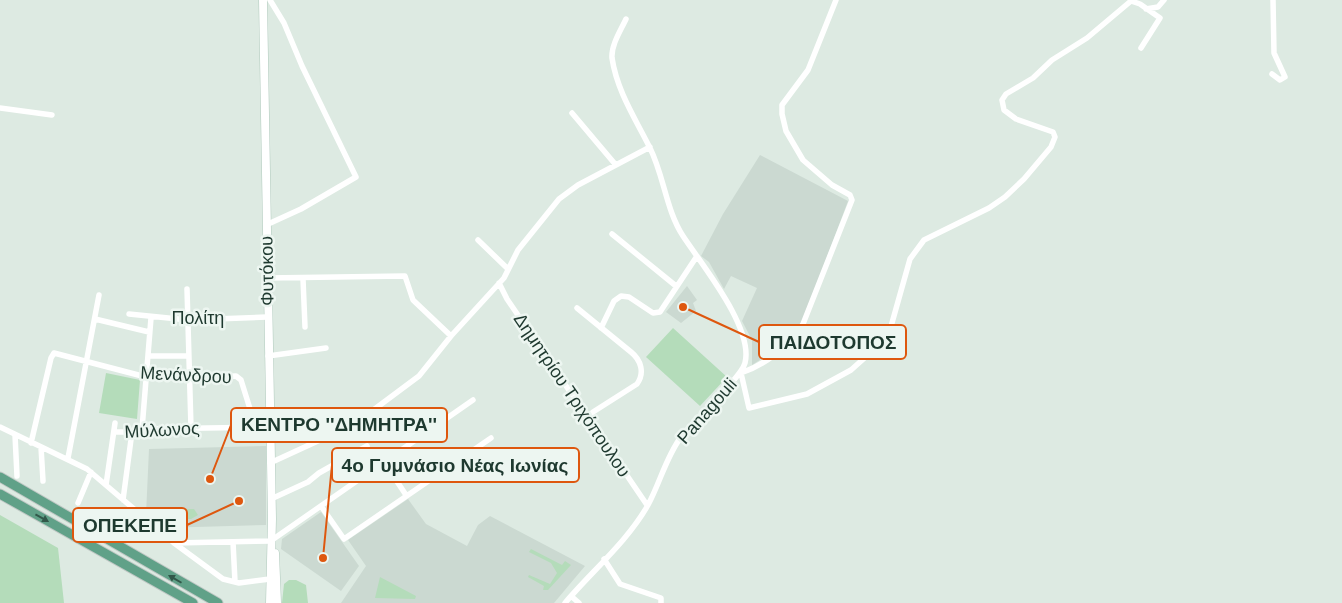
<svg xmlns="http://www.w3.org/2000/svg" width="1342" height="603" font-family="Arial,sans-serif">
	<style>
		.built { fill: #cbd9d1 }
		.green { fill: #b4dcba }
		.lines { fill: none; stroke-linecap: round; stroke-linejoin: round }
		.secondary-casing { stroke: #b0cabd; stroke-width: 9 }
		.primary-casing { stroke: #c0c8c5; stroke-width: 11 }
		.street { stroke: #fff; stroke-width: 5.5 }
		.secondary { stroke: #fff; stroke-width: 8 }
		.primary { stroke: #60a188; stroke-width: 9 }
		.oneway { fill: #32584a }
		.labels { text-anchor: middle; stroke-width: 5; stroke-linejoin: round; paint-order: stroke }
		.street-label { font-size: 18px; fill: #1e392f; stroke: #edf6f1 }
		.leader { fill: none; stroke: #de570e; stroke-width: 2 }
		.callout-dot { fill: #de570e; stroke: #edf6f1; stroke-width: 2 }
		.callout { fill: #edf6f1; stroke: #de570e; stroke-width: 2 }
		.callout-label { font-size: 19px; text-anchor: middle; font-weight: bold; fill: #1e392f }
	</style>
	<rect width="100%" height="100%" fill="#ddeae2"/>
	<path class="built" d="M760 155 848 201 802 323 788 342 752 365V340L742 321 757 288 731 276 724 289 709 262 701 256 723 214Z
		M687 286 697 300 693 303 696 311 681 323 666 312Z
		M266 446V525L161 528 146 515 149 449Z
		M408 499 426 524 467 546 478 525 490 516 585 566 554 603H341L366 566 348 540Z
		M321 512 359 566 341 591 281 549 282 539Z"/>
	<path class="green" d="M673 328 727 377 700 406 646 357Z
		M106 373 140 380 137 419 99 413Z
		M166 509H194L198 515 191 519H165L161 512Z
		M0 515 58 548 64 603H0Z
		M531 549 562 565 565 561 571 565 548 590H543L544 586 528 577 529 575 550 584 557 573 551 563 529 552Z
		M380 577 416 596 415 599 375 598Z
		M296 580 306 585 308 603H282L284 584 289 580Z"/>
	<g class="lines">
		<defs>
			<path id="secondary" d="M263 0 272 519 270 603
				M275 553 277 603"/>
			<path id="primary" d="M0 477 218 603
				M0 494 193 603"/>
		</defs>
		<use href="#secondary" class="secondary-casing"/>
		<use href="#primary" class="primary-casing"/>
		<path class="street" d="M836 0 808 70 782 105V114L786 131 803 160 832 185 850 195 852 200 803 324C789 346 765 365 741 373L749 408 807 394 851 370 879 345 890 330 910 259 924 240 989 208 1005 197 1024 179 1051 147 1055 137 1053 132 1016 119 1004 110 1002 100 1006 94 1033 78 1052 60 1087 38 1131 1 1140 4 1160 18 1141 48
			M1146 9 1158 7 1164 0
			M1272 74 1280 80 1285 77 1274 53 1273 0
			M0 108 52 115
			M572 113 615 164
			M266 225 301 209 356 177 302 66 284 23 270 0
			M612 234 676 286
			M478 240 508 269
			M267 278 405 276 413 300 451 336
			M303 279 305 327
			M499 283 507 299 647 505
			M187 289 191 428
			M577 308 631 352C641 360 645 373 637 384L593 412 588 418
			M129 314 188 320 267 317
			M95 319 149 332
			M601 328 614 301 621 296 629 297 653 313 660 312 697 256
			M148 356H188
			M268 356 326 348
			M0 427 87 469 174 543 223 579 239 583 270 579
			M142 429 151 318
			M114 432H132L142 429 270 427
			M15 435 17 476
			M31 443 51 358 54 353 146 377 189 378 236 376 241 380 256 428
			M41 447 43 481
			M68 458 99 295
			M384 462 406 495
			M270 463 320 440 372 411 419 376 451 336 504 278 518 250 559 199 578 185 650 147
			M106 485 115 423
			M271 499 308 482 319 473 367 446
			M123 500 132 432
			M78 503 91 472
			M321 506 344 539 491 438
			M272 540 473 400
			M233 542 235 582
			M174 543 272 541
			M604 559 620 584 661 598V603
			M571 596 579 603
			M565 603C592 571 627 542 648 505 660 483 666 457 681 437 694 420 741 378 745 363 754 328 702 265 683 236 666 210 664 176 650 148 635 118 617 91 612 58 611 45 621 30 626 19"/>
		<use href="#secondary" class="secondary"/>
		<use href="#primary" class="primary"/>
	</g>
	<defs><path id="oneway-solid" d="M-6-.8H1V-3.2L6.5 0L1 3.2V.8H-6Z" transform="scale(1.25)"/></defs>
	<g class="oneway">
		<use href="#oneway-solid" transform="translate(42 518) rotate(29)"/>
		<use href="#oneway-solid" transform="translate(175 579) rotate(-150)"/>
	</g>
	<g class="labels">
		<g class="street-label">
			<text transform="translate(267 271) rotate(-91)" y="6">Φυτόκου</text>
			<text x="198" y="324">Πολίτη</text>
			<text transform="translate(186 375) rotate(3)" y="6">Μενάνδρου</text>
			<text transform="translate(572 395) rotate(56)" y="6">Δημητρίου Τριχόπουλου</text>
			<text transform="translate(707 411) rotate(-49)" y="6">Panagouli</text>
			<text transform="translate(162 430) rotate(-3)" y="6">Μύλωνος</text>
		</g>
	</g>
	<path class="leader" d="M683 307L759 342M210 479L231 425M323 558L332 465M239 501L187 525"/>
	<g class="callout-dot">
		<circle cx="683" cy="307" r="5"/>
		<circle cx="210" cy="479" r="5"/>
		<circle cx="323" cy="558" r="5"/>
		<circle cx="239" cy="501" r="5"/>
	</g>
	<g class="callout">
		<rect x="759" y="325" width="147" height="34" rx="5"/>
		<rect x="231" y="408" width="216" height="34" rx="5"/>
		<rect x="332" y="448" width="247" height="34" rx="5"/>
		<rect x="73" y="508" width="114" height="34" rx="5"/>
	</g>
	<g class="callout-label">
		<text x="833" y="349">ΠΑΙΔΟΤΟΠΟΣ</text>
		<text x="339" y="431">ΚΕΝΤΡΟ ''ΔΗΜΗΤΡΑ''</text>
		<text x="455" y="472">4ο Γυμνάσιο Νέας Ιωνίας</text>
		<text x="130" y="532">ΟΠΕΚΕΠΕ</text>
	</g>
</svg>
